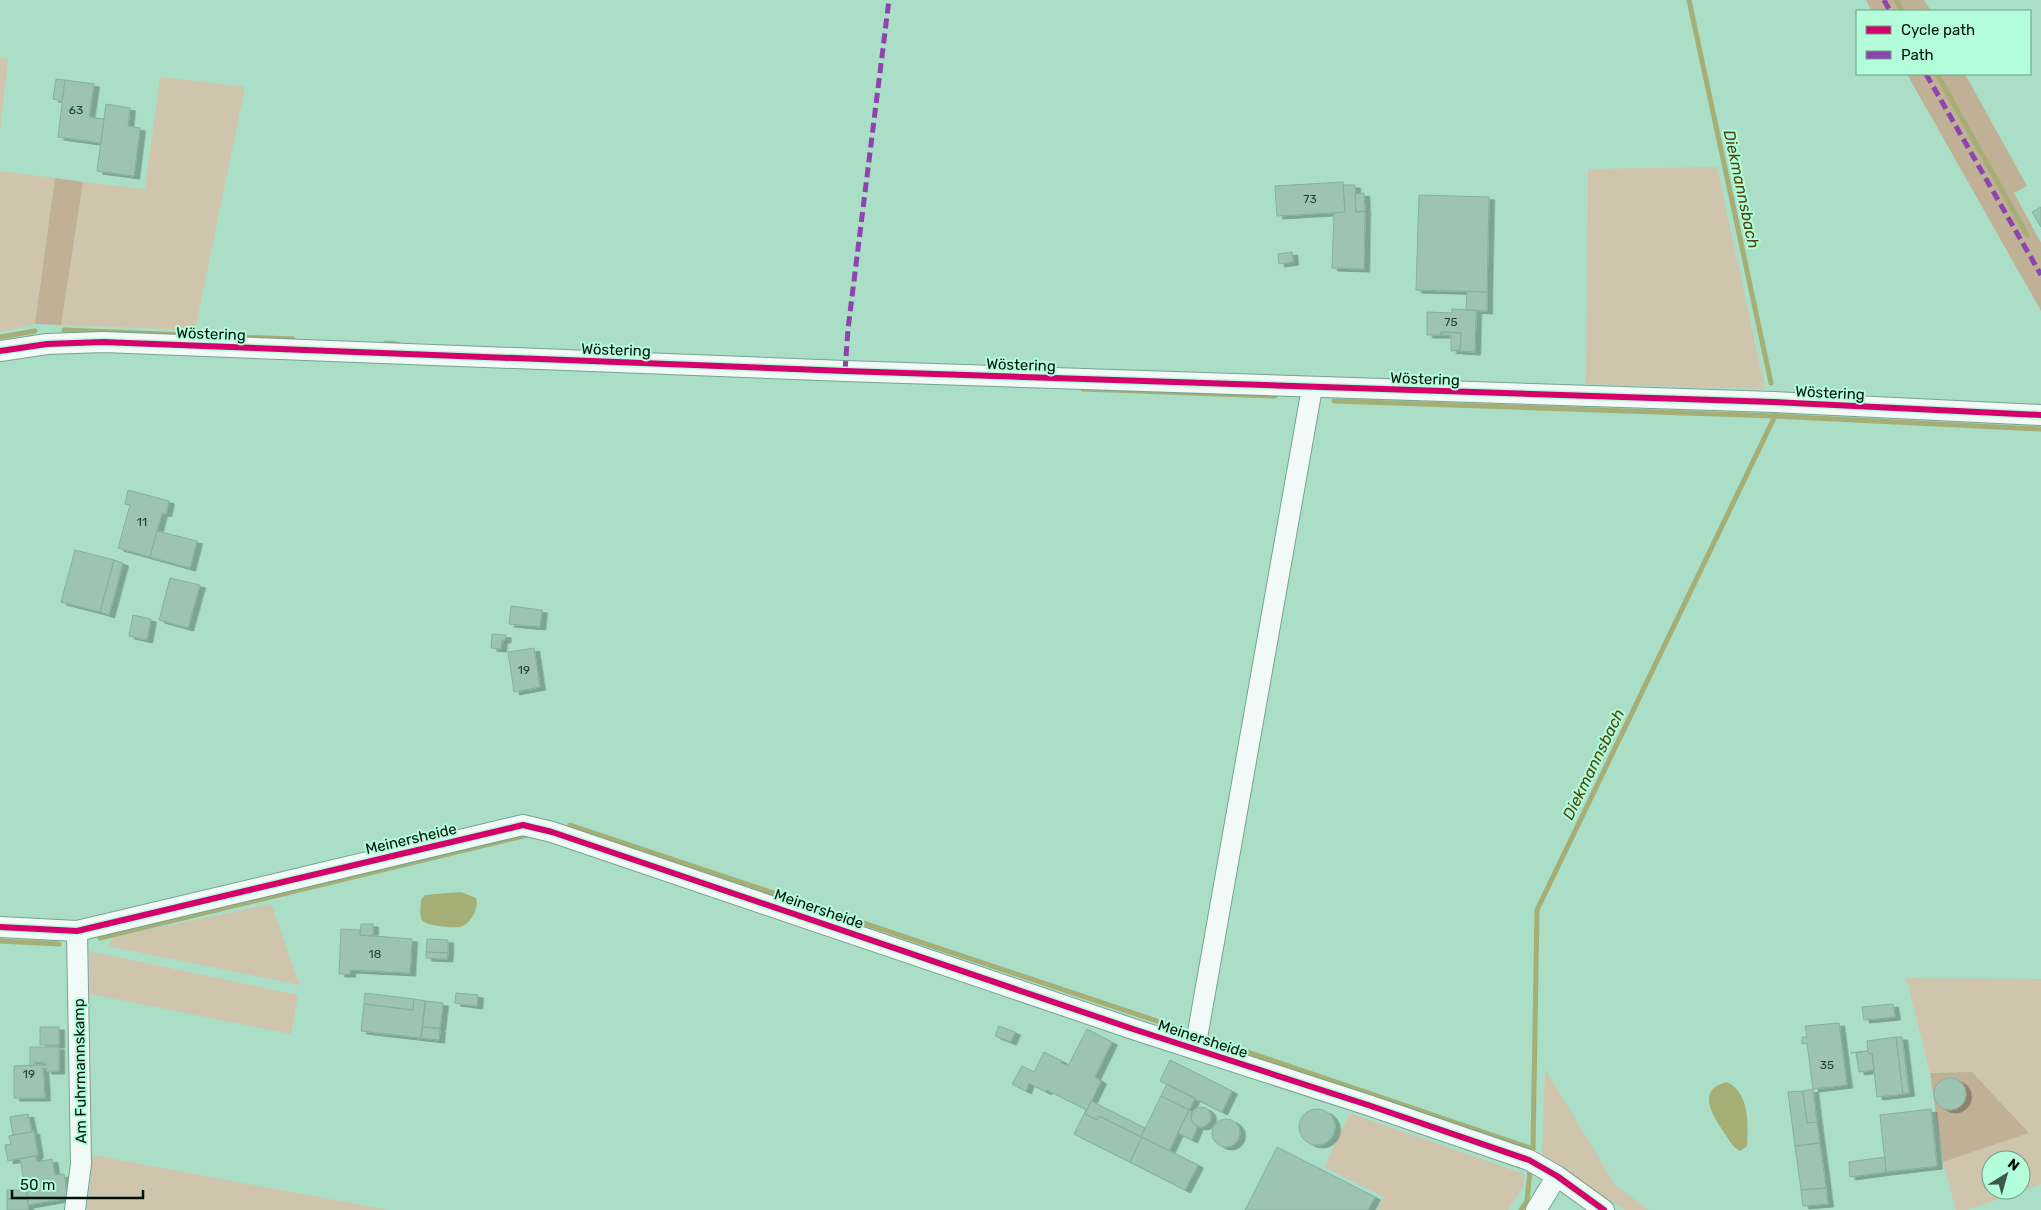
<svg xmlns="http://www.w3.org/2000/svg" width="2041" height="1210" font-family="Rubik,sans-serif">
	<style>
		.green { fill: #cfc5ad; fill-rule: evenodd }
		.forest { fill: #bfb096 }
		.water { fill: #a4ae75 }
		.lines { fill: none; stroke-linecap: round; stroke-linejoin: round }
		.stream { stroke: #a4ae75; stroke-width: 5 }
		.building { fill: #9dc4b3; stroke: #86b09e; filter: url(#shadow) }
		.minor-casing { stroke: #77a391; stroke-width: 22 }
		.minor { stroke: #f2faf7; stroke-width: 20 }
		.quiet { stroke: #8e44ad; stroke-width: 5; stroke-dasharray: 10 5; stroke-linecap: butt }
		.cycleway-casing { stroke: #b3fddb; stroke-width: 9 }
		.cycleway { stroke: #d6006c; stroke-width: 6 }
		.labels { text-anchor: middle; stroke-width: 4; stroke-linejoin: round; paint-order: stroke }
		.number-label { font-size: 12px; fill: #273e34 }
		.street-label { font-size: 15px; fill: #001109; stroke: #b3fddb }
		.water-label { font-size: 16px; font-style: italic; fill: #4b450b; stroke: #b3fddb }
	</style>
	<defs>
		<filter id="shadow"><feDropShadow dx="5.5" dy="3" stdDeviation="0" flood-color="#0004"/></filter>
	</defs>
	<rect width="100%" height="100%" fill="#aadec7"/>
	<path class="green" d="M0 58 8 59 0 131Z
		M160 77 245 87 195 330 61 325 83 182 145 189Z
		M1717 167 1765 389 1586 384 1588 169Z
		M0 171 55 178 35 324 0 332Z
		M271 904 300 985 108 946 113 937Z
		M89 951 298 995 291 1034 90 994Z
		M1906 978 2041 979V1184L1967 1210H1956L1943 1162 2029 1133 1972 1072 1930 1073ZM1991 1160H2021V1190H1991Z
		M1545 1069 1615 1185 1649 1210H1625L1542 1155Z
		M1350 1113 1524 1174 1523 1187 1508 1210H1377L1384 1197 1324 1167Z
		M93 1155 388 1210H87Z"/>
	<path class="forest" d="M1866 0H1924L1931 11H1872Z
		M1907 74H1965L2027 186 2014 193 2041 243V311Z
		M55 178 83 182 61 325 35 324Z
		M1972 1072 2029 1133 1943 1162 1930 1073Z"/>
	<path class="water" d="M461 892 476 898C479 908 472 923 460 927 454 928 425 926 422 920 419 915 421 905 421 900L425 895Z
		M1727 1082C1750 1094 1748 1123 1747 1146L1740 1151C1732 1147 1728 1138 1723 1131 1711 1113 1697 1089 1727 1082Z"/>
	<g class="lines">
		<path class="stream" d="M1689 0 1771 383
			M1896 0 1902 11
			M1937 74 2027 235
			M64 330 186 335
			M211 336 293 339
			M0 337 35 331
			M386 343 398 344
			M1083 389 1275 396
			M1334 401 1775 416 2041 429
			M570 825 1178 1028
			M100 938 527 835
			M0 941 59 944
			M1215 1041 1533 1149 1537 910 1775 416V413
			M1521 1210 1527 1201 1530 1171"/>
	</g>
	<path class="building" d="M56 79 65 80 62 101 53 99Z
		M65 80 94 84 89 117 104 119 101 143 58 137Z
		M106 104 130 108 128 126 140 128 134 176 97 171Z
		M1343 182 1345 212 1277 216 1275 186Z
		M1343 185H1355L1356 212 1365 211 1364 269 1332 268 1334 213 1345 212Z
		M1364 193 1365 211 1356 212 1355 194Z
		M1419 195 1489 197 1487 292 1416 290Z
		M2041 207V227L2032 212Z
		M1292 252 1293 262 1279 264 1278 254Z
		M1467 291 1487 292V311L1466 310Z
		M1452 309 1476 310 1475 352 1457 351 1460 350 1461 333 1441 332V335H1427V312L1452 313Z
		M1441 332 1461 333 1460 350 1451 351V335H1441Z
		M128 490 169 501 166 514 162 513 150 557 118 548 130 505 125 504Z
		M157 531 197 541 190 568 150 557Z
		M75 550 114 560 100 612 61 602Z
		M114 560 123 563 109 615 100 612Z
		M170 578 200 585 188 628 159 620Z
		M511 606 542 610 540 627 509 624Z
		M133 615 151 619 147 640 129 636Z
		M492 634 506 635 505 640H502L501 649 491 648Z
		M534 648 540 687 514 692 508 652Z
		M361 924H373V936L360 935Z
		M341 929 360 930V935L412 939 410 973 350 970V974H339Z
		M427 939 448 940V953L426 952Z
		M426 952 448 953 447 959 426 958Z
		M365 993 414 999 413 1010 364 1004Z
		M456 993 478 995 477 1006 455 1003Z
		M414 999 426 1001 421 1038 361 1031 364 1004 413 1010Z
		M425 1001 443 1003 440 1028 422 1027Z
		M1893 1004 1895 1017 1864 1020 1862 1007Z
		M1839 1023 1847 1085 1813 1089 1807 1043 1802 1044V1037H1807L1805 1026Z
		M999 1026 1015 1032 1011 1042 995 1036Z
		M40 1027H59V1045H40Z
		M422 1027 440 1029 439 1040 421 1038Z
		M1087 1029 1112 1042 1095 1077 1101 1081 1087 1110 1047 1090 1046 1092 1029 1083 1026 1091 1012 1084 1022 1066 1034 1072 1044 1052 1062 1061 1061 1063 1068 1066Z
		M1896 1037 1903 1094 1877 1097 1872 1053 1869 1054 1868 1051 1850 1053 1868 1051 1867 1041Z
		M1896 1037H1902L1909 1093 1903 1094Z
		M30 1047H59V1071H46V1063L34 1062V1065L30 1066Z
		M1868 1051 1869 1054 1872 1053 1874 1070 1859 1072 1856 1053Z
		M1170 1060 1232 1091 1222 1112 1160 1081Z
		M43 1065 45 1098H14V1066Z
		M1934 1094a16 16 0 1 1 32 0a16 16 0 1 1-32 0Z
		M1167 1084 1195 1098 1189 1110 1161 1096Z
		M1813 1089 1817 1122 1807 1123 1803 1091Z
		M1803 1091 1807 1123 1817 1122 1820 1143 1795 1146 1788 1092Z
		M1161 1096 1189 1110 1169 1151 1141 1137Z
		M1091 1101 1145 1128 1141 1137 1099 1116 1097 1120 1085 1114Z
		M1191 1117a10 10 0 1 1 20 0a10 10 0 1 1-20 0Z
		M1931 1109 1937 1166 1886 1172 1880 1115Z
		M1299 1127a18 18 0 1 1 36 0a18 18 0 1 1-36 0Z
		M1086 1110 1085 1114 1097 1120 1099 1116 1142 1137 1130 1162 1074 1134Z
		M1189 1110 1192 1112 1191 1119 1194 1124 1198 1126 1192 1140 1178 1133Z
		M28 1114 32 1132 13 1135 10 1117Z
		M1212 1133a14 14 0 1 1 28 0a14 14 0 1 1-28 0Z
		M34 1131 38 1155 8 1161 5 1145 11 1144 9 1136Z
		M1142 1137 1198 1165 1185 1190 1130 1162Z
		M1820 1143 1826 1188 1801 1190 1795 1146Z
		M1277 1147 1375 1197 1368 1210H1245Z
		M36 1156 37 1162 52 1159 55 1175 64 1174 68 1198 28 1205 20 1159Z
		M1885 1157 1886 1172 1850 1177 1849 1162Z
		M1826 1188 1828 1204 1803 1206 1801 1190Z
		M7 1190H27L28 1199H7Z
		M7 1199H28V1210H7Z"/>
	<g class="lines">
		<defs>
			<path id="minor" d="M0 351 47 344 103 342 845 371 1774 402 2041 415
				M0 927 77 931 523 825 552 832 1136 1030 1368 1105 1529 1160 1557 1176 1604 1210
				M1195 1049 1312 388
				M75 1210 81 1164 77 931
				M1536 1210 1557 1176"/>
		</defs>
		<use href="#minor" class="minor-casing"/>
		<use href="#minor" class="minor"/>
		<path class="quiet" d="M1884 0 1890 11
			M1926 74 2041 275
			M845 371 848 329 889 0"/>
		<defs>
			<path id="cycleway" d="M0 351 47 344 103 342 845 371 1774 402 2041 415
				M0 927 77 931 523 825 552 832 1136 1030 1368 1105 1529 1160 1557 1176 1604 1210"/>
		</defs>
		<use href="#cycleway" class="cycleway-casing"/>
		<use href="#cycleway" class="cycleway"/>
	</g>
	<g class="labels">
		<g class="number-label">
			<text x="76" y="114">63</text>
			<text x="1310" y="203">73</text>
			<text x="1451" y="326">75</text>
			<text x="142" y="526">11</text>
			<text x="524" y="674">19</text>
			<text x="375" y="958">18</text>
			<text x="1827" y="1069">35</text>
			<text x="29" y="1078">19</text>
		</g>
		<g class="street-label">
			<text transform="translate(211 334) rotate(2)" y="5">Wöstering</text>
			<text transform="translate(616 350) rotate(2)" y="5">Wöstering</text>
			<text transform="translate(1021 365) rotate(2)" y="5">Wöstering</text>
			<text transform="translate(1425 379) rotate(2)" y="5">Wöstering</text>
			<text transform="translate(1830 393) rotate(3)" y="5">Wöstering</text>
			<text transform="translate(411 839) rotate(-13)" y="5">Meinersheide</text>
			<text transform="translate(819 909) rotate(19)" y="5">Meinersheide</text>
			<text transform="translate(1203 1039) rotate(18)" y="5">Meinersheide</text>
			<text transform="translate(80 1071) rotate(-91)" y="5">Am Fuhrmannskamp</text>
		</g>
		<g class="water-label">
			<text transform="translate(1742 189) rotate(78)" y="6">Diekmannsbach</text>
			<text transform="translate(1593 764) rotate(-64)" y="6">Diekmannsbach</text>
		</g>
	</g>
	<rect x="1856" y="10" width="175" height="65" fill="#b3fddb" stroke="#6b9f87"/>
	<rect x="1866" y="26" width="25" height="8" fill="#d6006c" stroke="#6b9f87"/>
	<text x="1901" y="35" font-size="15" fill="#001109">Cycle path</text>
	<rect x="1866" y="51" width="25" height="8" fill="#8e44ad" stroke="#6b9f87"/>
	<text x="1901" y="60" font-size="15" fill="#001109">Path</text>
	<g transform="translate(2006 1175) rotate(37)"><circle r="24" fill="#b3fddb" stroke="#6b9f87"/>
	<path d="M0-4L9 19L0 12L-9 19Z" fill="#3b594c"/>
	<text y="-8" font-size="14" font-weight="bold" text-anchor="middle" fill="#001109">N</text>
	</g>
	<path d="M12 1190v8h131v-8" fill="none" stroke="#001109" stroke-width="2.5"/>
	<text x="20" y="1190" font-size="15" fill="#001109" stroke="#b3fddb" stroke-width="4" paint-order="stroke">50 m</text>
</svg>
